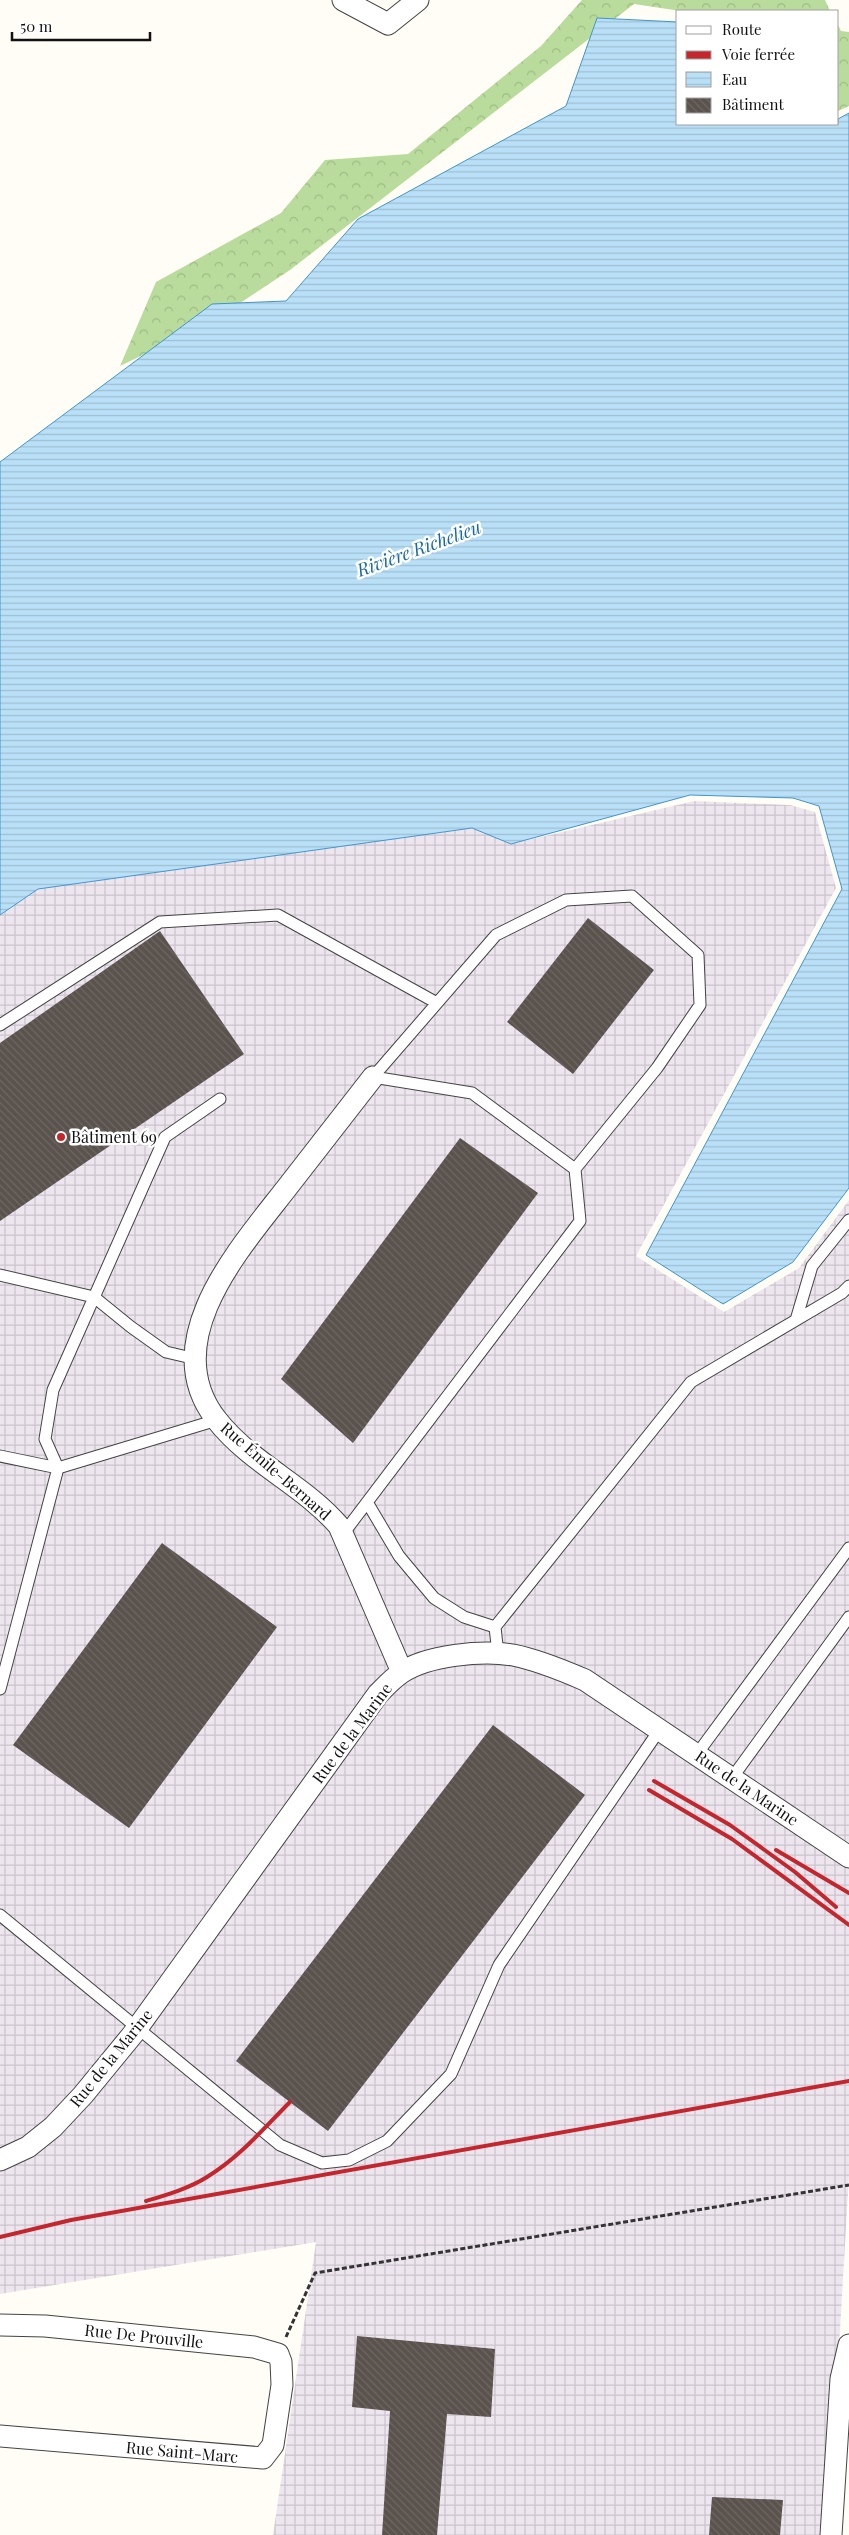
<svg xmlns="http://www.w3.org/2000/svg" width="849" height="2535" font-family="'Playfair Display',serif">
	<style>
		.industrial { fill: url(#industrial-grid) }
		.forest { fill: url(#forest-crowns) }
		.water { fill: url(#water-rules); stroke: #3f96cf }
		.building { fill: url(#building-back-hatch) }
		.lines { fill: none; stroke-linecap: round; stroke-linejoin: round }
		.lane-casing { stroke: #444; stroke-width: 13 }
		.street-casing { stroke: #444; stroke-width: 23 }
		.path { stroke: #333; stroke-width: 3; stroke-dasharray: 5 2.5; stroke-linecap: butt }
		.lane { stroke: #fff; stroke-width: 11 }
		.street { stroke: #fff; stroke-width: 21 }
		.rail { stroke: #c4262e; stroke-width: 4 }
		.poi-dot { fill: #c4262e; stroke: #fff; stroke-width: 2 }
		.labels { text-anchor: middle; stroke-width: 5; stroke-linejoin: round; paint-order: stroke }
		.poi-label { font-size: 16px; fill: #111; stroke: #fff; text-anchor: start }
		.street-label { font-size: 16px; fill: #111; stroke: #fff }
		.water-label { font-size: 18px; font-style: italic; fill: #1768a6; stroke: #fff }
	</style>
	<defs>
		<pattern id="industrial-grid" width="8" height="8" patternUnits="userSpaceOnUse" patternTransform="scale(1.25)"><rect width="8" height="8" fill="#eee6ef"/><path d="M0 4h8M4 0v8" fill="none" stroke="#cbc4cc"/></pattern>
		<pattern id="forest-crowns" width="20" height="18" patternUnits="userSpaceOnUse" patternTransform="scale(1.25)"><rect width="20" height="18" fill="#b9dc9c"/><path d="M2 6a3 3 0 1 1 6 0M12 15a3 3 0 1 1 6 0" fill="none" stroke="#9ebc85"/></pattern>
		<pattern id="water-rules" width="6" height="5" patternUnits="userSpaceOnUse" patternTransform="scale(1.25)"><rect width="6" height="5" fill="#b9e0f7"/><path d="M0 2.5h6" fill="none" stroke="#9ebfd3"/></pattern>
		<pattern id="building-back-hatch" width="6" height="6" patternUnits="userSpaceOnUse" patternTransform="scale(1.25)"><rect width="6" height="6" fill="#5a524d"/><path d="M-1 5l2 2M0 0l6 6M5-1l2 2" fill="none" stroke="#6d6662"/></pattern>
	</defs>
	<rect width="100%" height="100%" fill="#fffdf5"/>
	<path class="industrial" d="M694 801 790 805 815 812 836 888 636 1256 724 1312 799 1268 849 1200V2176L828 2535H273L316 2242 0 2294V915L37 889 473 828 511 844Z"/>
	<path class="forest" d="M582 0H825L830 11H681L634 4 290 270 211 322 120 366 156 282 281 213 325 160 408 154 541 46Z
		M838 25 841 31 849 32V106L838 111Z"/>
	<path class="water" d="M597 18 678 22V124H838V119L849 113V1188L793 1262 723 1304 646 1255 842 889 819 806 793 798 690 795 511 844 472 828 38 889 0 915V462L212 304 286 301 358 219 566 106Z"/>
	<path class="building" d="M588 918 654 970 573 1074 507 1022Z
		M160 931 244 1054 0 1221V1043Z
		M460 1138 538 1193 353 1443 281 1379Z
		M162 1543 277 1627 129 1828 13 1745Z
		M493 1725 585 1795 328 2131 236 2061Z
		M357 2336 495 2349 491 2417 447 2414 437 2535H382L390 2411 352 2407Z
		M712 2497 783 2500 780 2535H709Z"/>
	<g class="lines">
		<defs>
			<path id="lane" d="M0 1025 160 922 278 915 437 1003
				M373 1077 496 935 566 900 632 896 698 955 700 1005 657 1068 575 1169
				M0 1275 94 1297 131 1327 166 1352 196 1359
				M796 1320 812 1266 849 1220
				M0 1456 58 1468
				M58 1468 45 1439 53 1390 165 1137 220 1099
				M367 1502 399 1556 434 1598 464 1617 495 1627
				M343 1534 580 1221 575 1169 472 1093 373 1077
				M498 1654 495 1627 691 1382 842 1293 849 1286
				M0 1689 58 1468 217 1420
				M697 1754 849 1548
				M732 1778 849 1617
				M0 1915 280 2145 322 2163 349 2160 387 2141 451 2074 499 1965 660 1729"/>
			<path id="street" d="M343 0 388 24 418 0
				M373 1077C345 1113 317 1149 289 1185 242 1246 155 1340 216 1419 250 1463 304 1485 339 1526L402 1672
				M0 2160 28 2147 53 2127 83 2095 133 2034 378 1694C385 1687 392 1679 401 1673 427 1655 482 1650 513 1655 538 1660 562 1670 585 1680L849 1857
				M0 2325 45 2326 254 2347 278 2354 281 2362 282 2385 273 2445 263 2458 0 2436
				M831 2535 841 2379 849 2345"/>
		</defs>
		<use href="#lane" class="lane-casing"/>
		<use href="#street" class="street-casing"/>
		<path class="path" d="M286 2337 315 2273 849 2185"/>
		<use href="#lane" class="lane"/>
		<use href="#street" class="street"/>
		<path class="rail" d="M654 1781 730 1825 795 1872 836 1907
			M649 1790 732 1839 849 1925
			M776 1850 849 1893
			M146 2201C166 2195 190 2188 207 2177 240 2157 264 2128 290 2102
			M0 2237 71 2220 849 2081"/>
	</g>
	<circle class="poi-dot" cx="61" cy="1137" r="5"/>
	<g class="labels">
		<g class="poi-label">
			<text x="71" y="1143">Bâtiment 69</text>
		</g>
		<g class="street-label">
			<text transform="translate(276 1471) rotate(41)" y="6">Rue Émile-Bernard</text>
			<text transform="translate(352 1733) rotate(-53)" y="6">Rue de la Marine</text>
			<text transform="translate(747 1788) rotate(34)" y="6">Rue de la Marine</text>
			<text transform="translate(111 2058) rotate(-51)" y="6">Rue de la Marine</text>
			<text transform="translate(144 2336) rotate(6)" y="6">Rue De Prouville</text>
			<text transform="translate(182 2452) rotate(5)" y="6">Rue Saint-Marc</text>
		</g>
		<g class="water-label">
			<text transform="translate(419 549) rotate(-20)" y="6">Rivière Richelieu</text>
		</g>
	</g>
	<rect x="676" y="10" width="162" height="115" fill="#ffffff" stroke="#a0a0a0"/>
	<rect x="686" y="26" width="25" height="8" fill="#ffffff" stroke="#a0a0a0"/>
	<text x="722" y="35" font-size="15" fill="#111111">Route</text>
	<rect x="686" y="51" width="25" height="8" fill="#c4262e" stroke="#a0a0a0"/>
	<text x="722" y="60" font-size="15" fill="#111111">Voie ferrée</text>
	<rect x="686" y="72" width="25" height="15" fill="url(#water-rules)" stroke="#a0a0a0"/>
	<text x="722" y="85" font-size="15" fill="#111111">Eau</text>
	<rect x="686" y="98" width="25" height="15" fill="url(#building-back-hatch)" stroke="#a0a0a0"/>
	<text x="722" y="110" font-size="15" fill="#111111">Bâtiment</text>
	<path d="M12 32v8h138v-8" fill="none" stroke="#111111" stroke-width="2.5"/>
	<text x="20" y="32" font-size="15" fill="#111111" stroke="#ffffff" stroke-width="4" paint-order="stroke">50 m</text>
</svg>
